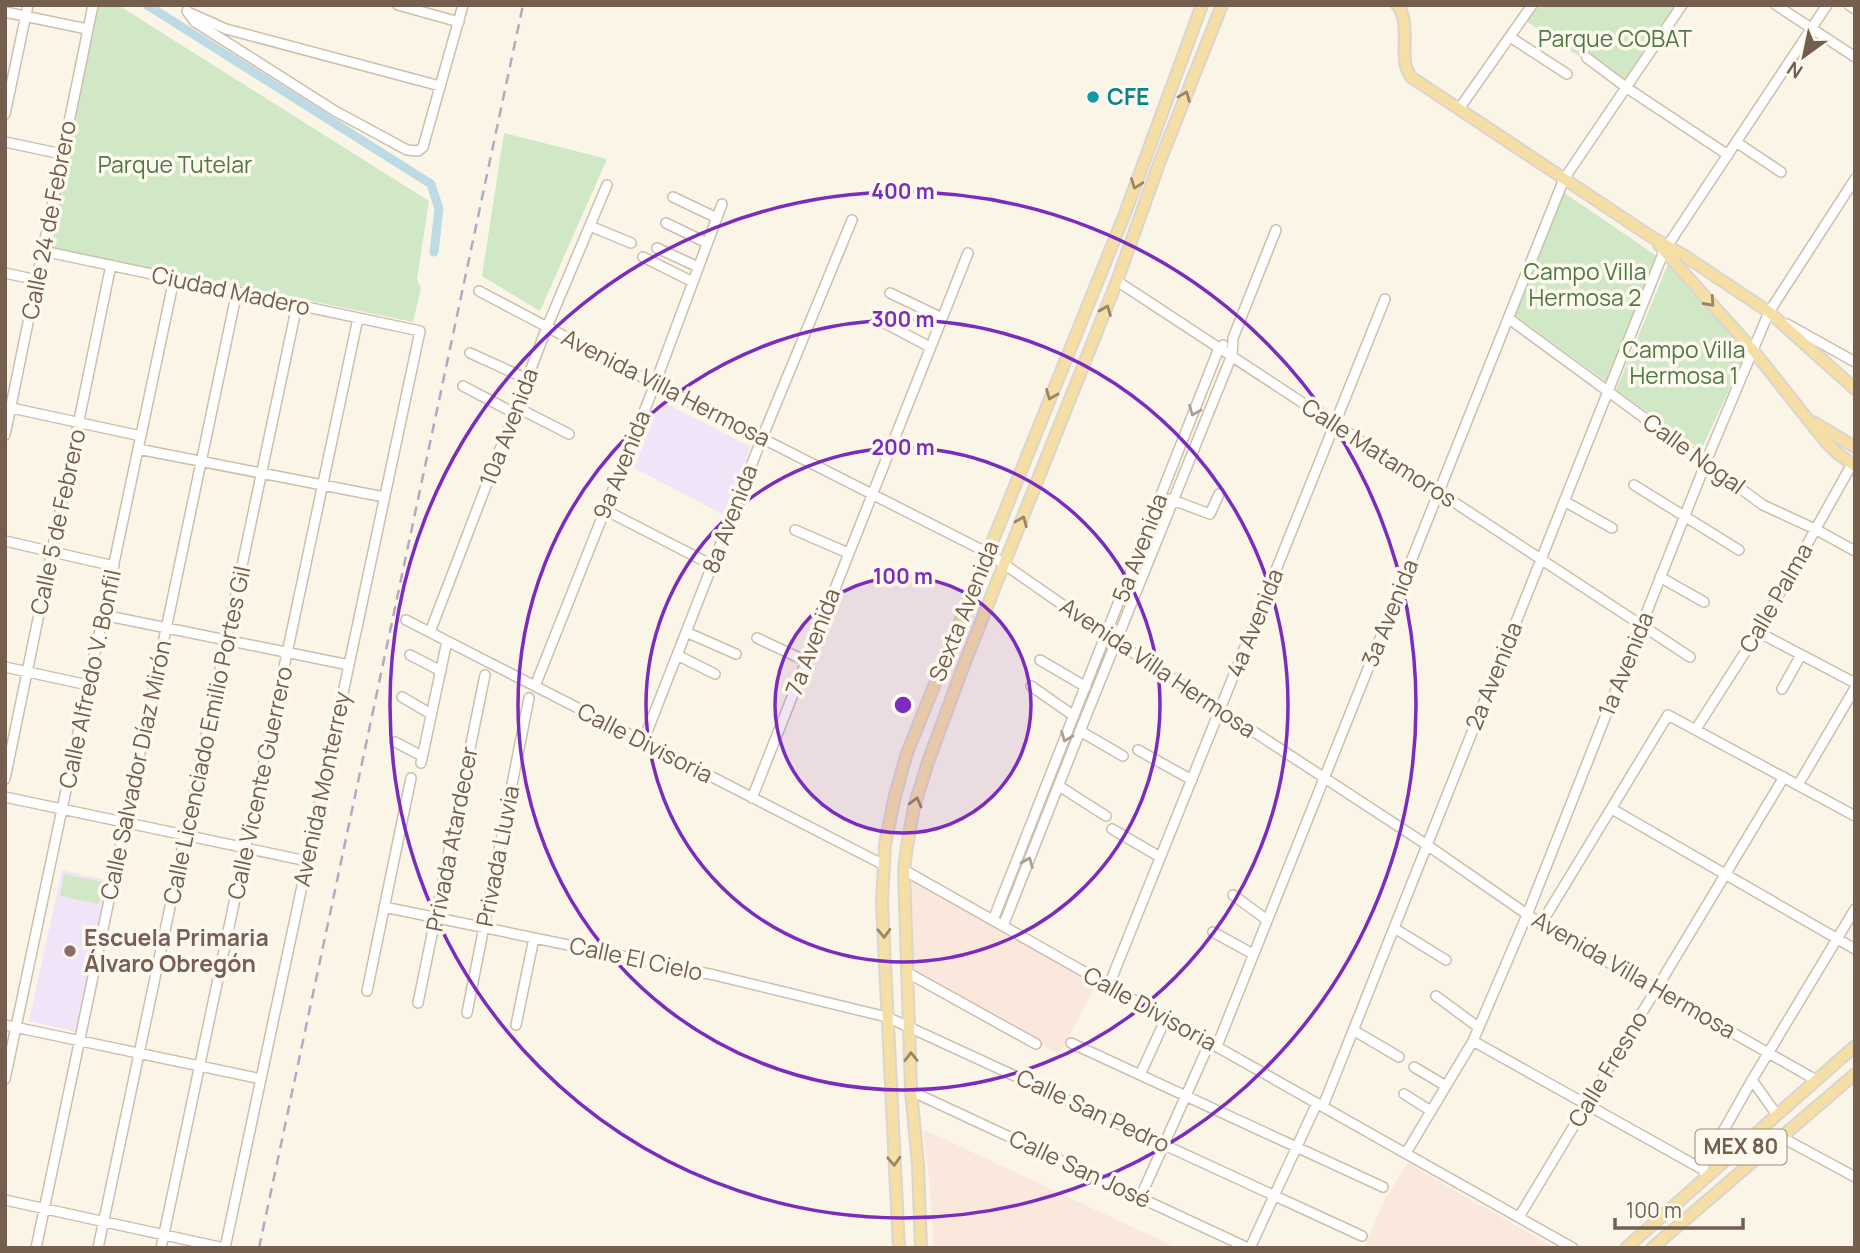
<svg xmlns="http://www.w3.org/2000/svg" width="1860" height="1253" font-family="Manrope,sans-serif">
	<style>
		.commercial { fill: #fbe8dc }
		.education { fill: #f2e4f8 }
		.green { fill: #d1e8c6 }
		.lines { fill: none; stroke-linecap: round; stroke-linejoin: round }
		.canal { stroke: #bddbe4; stroke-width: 9 }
		.minor-casing { stroke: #cdbeae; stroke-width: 12 }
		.major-casing { stroke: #dbd5d1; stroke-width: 14 }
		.minor { stroke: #fff; stroke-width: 9 }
		.major { stroke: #f6dfa4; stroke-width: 10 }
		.rail { stroke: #b9a6c5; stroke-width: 2.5; stroke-dasharray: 10 7; stroke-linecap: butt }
		.oneway { stroke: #9b8567 }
		.oneway2 { stroke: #ac9e94 }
		.ring { fill: none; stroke: #7b2cbf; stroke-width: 3.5 }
		.culture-dot { fill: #0f9aa8; stroke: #fef9ee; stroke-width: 2.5 }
		.education-dot { fill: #8d6e63; stroke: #fef9ee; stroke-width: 2.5 }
		.labels { text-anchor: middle; stroke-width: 7; stroke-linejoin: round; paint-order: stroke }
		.shield { fill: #fef9ee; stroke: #9d8c7d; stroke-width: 2 }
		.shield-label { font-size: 21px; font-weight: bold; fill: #745e4d }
		.park-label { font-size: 23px; fill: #507945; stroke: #fef9ee }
		.culture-label { font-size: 23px; font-weight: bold; fill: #0d838f; stroke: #fef9ee; text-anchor: start }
		.street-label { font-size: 23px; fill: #745e4d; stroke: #fef9ee }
		.education-label { font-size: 23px; font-weight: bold; fill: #785e54; stroke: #fef9ee; text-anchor: start }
		.centre { fill: #7b2cbf; stroke: #fef9ee; stroke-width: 3.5 }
		.ring-label { font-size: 21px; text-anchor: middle; font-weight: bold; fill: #7b2cbf; stroke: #fef9ee; stroke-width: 7; stroke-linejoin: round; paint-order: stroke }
	</style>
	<rect width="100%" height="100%" fill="#fbf5e7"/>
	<path class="commercial" d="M904 870 1099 980 1059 1054 908 969Z
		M923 1129 1177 1248H934L928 1168Z
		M1408 1162 1419 1170 1555 1248H1364L1383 1203Z"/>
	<path class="education" d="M661 401 751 447 724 515 634 468Z
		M62 870 110 881 77 1032 29 1021Z"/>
	<path class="green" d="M98 5H118L429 201 417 279 421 288 413 322 48 247Z
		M1533 5H1682L1627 88 1523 19Z
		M504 133 607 159 540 311 482 276Z
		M1560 190 1657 256 1650 275 1651 277 1608 383 1513 314Z
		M1668 264 1747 352 1701 450 1616 390Z
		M64 874 103 882 99 904 60 896Z"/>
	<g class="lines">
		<path class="canal" d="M147 5 431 184 439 209 434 252"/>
		<defs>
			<path id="minor" d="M398 5 459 22
				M1776 5 1855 57
				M1849 5 1855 9
				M187 11 195 22 335 111 407 150 418 151 423 147 463 5
				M5 12 87 29
				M190 13 226 29 440 86
				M1510 37 1567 74
				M1587 58 1627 88 1728 155
				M1459 109 1532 5
				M5 114 28 5
				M5 142 62 154
				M1736 142 1781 172
				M673 197 717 218
				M666 223 707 243
				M590 226 631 243
				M657 248 698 267
				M43 251 420 331 225 1248
				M643 257 693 282
				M5 273 37 280
				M1117 281 1690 657
				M479 291 655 384 988 553 1106 635 1427 845 1541 924 1816 1080
				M890 293 942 318
				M1508 318 1763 505 1815 529 1855 551
				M877 319 930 347
				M1787 324 1855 362
				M470 353 527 379
				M463 386 514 413
				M7 407 141 436
				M516 407 569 434
				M5 435 93 5
				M138 449 384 497
				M1634 485 1739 550
				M1170 499 1210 514 1219 494
				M1564 501 1612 528
				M605 510 712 565
				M795 530 848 553
				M5 541 114 566
				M1660 577 1704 602
				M103 615 349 665
				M406 620 884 865
				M430 632 547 327 607 185
				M686 632 736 654
				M1758 632 1855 683
				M757 638 806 661
				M410 655 441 671
				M677 655 715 674
				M1040 660 1086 687
				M5 667 88 685
				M535 686 655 384 722 204
				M1031 686 1074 716
				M1782 689 1801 655
				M402 697 431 714
				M1696 729 1758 632 1852 464
				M1080 731 1123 756
				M395 742 422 756
				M643 742 762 438 852 220
				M1138 750 1192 780
				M421 763 447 641
				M5 779 111 265
				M1798 785 1855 688
				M1059 786 1106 816
				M5 797 307 861
				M752 798 968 253
				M1612 809 1855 949
				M1112 829 1160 857
				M904 870 1573 1248
				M1233 895 1267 920
				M384 907 714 975 887 1017 1362 1236
				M993 920 1219 348 1223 345
				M1541 924 1668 715 1855 816
				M1003 926 1084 721 1232 355 1233 338 1276 230
				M1394 928 1446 960
				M1213 932 1253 954
				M908 973 1036 1044
				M1109 985 1385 299
				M367 991 411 778
				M1436 996 1478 1027
				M418 1003 485 675
				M467 1013 529 698
				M5 1025 261 1079
				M516 1025 534 938
				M1353 1030 1399 1057
				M1473 1041 1702 1169 1705 1173
				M1071 1043 1383 1187
				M1217 1046 1564 179 1682 5
				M1414 1067 1446 1086
				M1140 1075 1166 1018
				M5 1079 174 279
				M1752 1080 1777 1115
				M911 1091 1248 1248
				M1404 1094 1431 1111
				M1323 1106 1664 251 1827 5
				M1781 1137 1855 1177
				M1406 1153 1473 1041 1527 915 1710 452 1769 312 1855 179
				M1702 1169 1752 1080 1855 909
				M1140 1198 1210 1042
				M5 1200 224 1248
				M1519 1217 1784 777
				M36 1248 237 291
				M98 1248 297 305
				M161 1248 358 318
				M1250 1248 1317 1103"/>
			<path id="major" d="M1397 5C1409 18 1403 45 1405 61 1405 67 1408 72 1411 77L1650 236 1685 256 1769 312 1855 389
				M1659 245 1752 349 1825 441 1837 453 1855 466
				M1813 422 1855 447
				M899 1248 882 903 885 844 895 796 907 753 1124 216 1202 5
				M921 1248 918 1165 911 1091 904 870 907 846 914 807 928 762 963 667 1117 281 1160 161 1222 5
				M1626 1248 1855 1046
				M1652 1248 1855 1074"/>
		</defs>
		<use href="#minor" class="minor-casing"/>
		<use href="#major" class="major-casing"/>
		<use href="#minor" class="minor"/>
		<use href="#major" class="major"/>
		<path class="rail" d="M259 1248 523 5"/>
	</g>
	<defs><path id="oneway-chevron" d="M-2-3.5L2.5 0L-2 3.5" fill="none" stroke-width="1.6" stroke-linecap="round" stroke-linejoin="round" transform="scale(1.75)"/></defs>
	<g class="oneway">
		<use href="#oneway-chevron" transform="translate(1185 96) rotate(-68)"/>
		<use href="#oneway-chevron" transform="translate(1136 184) rotate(110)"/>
		<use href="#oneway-chevron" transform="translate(1710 302) rotate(48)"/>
		<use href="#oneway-chevron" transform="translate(1106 310) rotate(-68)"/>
		<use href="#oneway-chevron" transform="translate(1051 395) rotate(112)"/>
		<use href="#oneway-chevron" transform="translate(1022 521) rotate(-68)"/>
		<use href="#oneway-chevron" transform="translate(916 802) rotate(-75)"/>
		<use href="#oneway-chevron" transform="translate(884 933) rotate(88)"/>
		<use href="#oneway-chevron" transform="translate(911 1057) rotate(-91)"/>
		<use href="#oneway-chevron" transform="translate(894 1161) rotate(87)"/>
	</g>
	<g class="oneway2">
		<use href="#oneway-chevron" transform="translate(1194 411) rotate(112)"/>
		<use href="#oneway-chevron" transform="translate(1066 737) rotate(112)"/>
		<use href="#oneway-chevron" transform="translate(1028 862) rotate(-68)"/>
	</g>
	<circle cx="903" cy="705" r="128" fill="#7b2cbf" fill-opacity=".12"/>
	<g class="ring">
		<circle cx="903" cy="705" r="128"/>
		<circle cx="903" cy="705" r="257"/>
		<circle cx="903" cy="705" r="385"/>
		<circle cx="903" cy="705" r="513"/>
	</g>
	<circle class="culture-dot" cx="1093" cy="97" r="7"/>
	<circle class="education-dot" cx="70" cy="951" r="7"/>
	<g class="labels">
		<rect class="shield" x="1695.5" y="1129.5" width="91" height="35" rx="5"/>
		<g class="shield-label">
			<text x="1741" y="1154">MEX 80</text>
		</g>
		<g class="park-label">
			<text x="1615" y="47">Parque COBAT</text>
			<text x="175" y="173">Parque Tutelar</text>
			<text x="1585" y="280">Campo Villa<tspan x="1585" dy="26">Hermosa 2</tspan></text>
			<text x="1684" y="358">Campo Villa<tspan x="1684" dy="26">Hermosa 1</tspan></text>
		</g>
		<g class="culture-label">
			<text x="1107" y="105">CFE</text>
		</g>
		<g class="street-label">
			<text transform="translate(49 220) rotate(-79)" y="8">Calle 24 de Febrero</text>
			<text transform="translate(231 291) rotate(12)" y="8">Ciudad Madero</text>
			<text transform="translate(666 388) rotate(27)" y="8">Avenida Villa Hermosa</text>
			<text transform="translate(509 427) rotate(-69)" y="8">10a Avenida</text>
			<text transform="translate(1379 453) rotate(33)" y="8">Calle Matamoros</text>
			<text transform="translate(1694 454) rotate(36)" y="8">Calle Nogal</text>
			<text transform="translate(622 465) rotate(-68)" y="8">9a Avenida</text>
			<text transform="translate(730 519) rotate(-69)" y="8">8a Avenida</text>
			<text transform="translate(58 522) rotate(-78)" y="8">Calle 5 de Febrero</text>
			<text transform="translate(1140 548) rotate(-69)" y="8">5a Avenida</text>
			<text transform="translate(1776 598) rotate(-60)" y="8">Calle Palma</text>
			<text transform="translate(964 611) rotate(-68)" y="8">Sexta Avenida</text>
			<text transform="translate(1390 613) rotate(-68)" y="8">3a Avenida</text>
			<text transform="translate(1255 623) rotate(-68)" y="8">4a Avenida</text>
			<text transform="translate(813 642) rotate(-69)" y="8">7a Avenida</text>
			<text transform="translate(1626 664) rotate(-68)" y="8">1a Avenida</text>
			<text transform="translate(1158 668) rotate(34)" y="8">Avenida Villa Hermosa</text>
			<text transform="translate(1494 676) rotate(-68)" y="8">2a Avenida</text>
			<text transform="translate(90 679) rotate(-78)" y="8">Calle Alfredo V. Bonfil</text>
			<text transform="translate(207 735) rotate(-78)" y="8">Calle Licenciado Emilio Portes Gil</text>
			<text transform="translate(645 743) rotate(27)" y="8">Calle Divisoria</text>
			<text transform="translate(136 770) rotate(-78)" y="8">Calle Salvador Díaz Mirón</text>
			<text transform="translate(260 783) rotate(-78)" y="8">Calle Vicente Guerrero</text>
			<text transform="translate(322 789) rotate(-78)" y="8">Avenida Monterrey</text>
			<text transform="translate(452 839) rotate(-79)" y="8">Privada Atardecer</text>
			<text transform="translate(498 856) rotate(-79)" y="8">Privada Lluvia</text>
			<text transform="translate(636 959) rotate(12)" y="8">Calle El Cielo</text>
			<text transform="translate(1634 975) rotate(30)" y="8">Avenida Villa Hermosa</text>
			<text transform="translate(1150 1009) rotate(29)" y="8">Calle Divisoria</text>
			<text transform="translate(1608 1069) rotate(-59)" y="8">Calle Fresno</text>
			<text transform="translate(1093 1111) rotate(25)" y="8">Calle San Pedro</text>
			<text transform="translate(1080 1169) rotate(25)" y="8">Calle San José</text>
		</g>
		<g class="education-label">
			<text x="84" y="946">Escuela Primaria<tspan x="84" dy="26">Álvaro Obregón</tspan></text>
		</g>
	</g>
	<circle cx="903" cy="705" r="10" class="centre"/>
	<g class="ring-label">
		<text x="903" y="199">400 m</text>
		<text x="903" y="327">300 m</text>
		<text x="903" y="455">200 m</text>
		<text x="903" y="584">100 m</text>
	</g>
	<rect width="1860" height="1253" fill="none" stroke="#745e4d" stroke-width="14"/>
	<g transform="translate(1804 56) rotate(213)" stroke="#fef9ee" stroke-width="5" paint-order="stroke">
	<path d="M0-5L12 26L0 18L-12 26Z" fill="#745e4d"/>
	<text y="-10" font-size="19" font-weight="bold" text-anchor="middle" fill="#745e4d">N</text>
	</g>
	<path d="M1615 1218v10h128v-10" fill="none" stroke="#745e4d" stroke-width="3.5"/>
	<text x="1626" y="1218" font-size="21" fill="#745e4d" stroke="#fef9ee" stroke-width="5" paint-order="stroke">100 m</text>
</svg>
